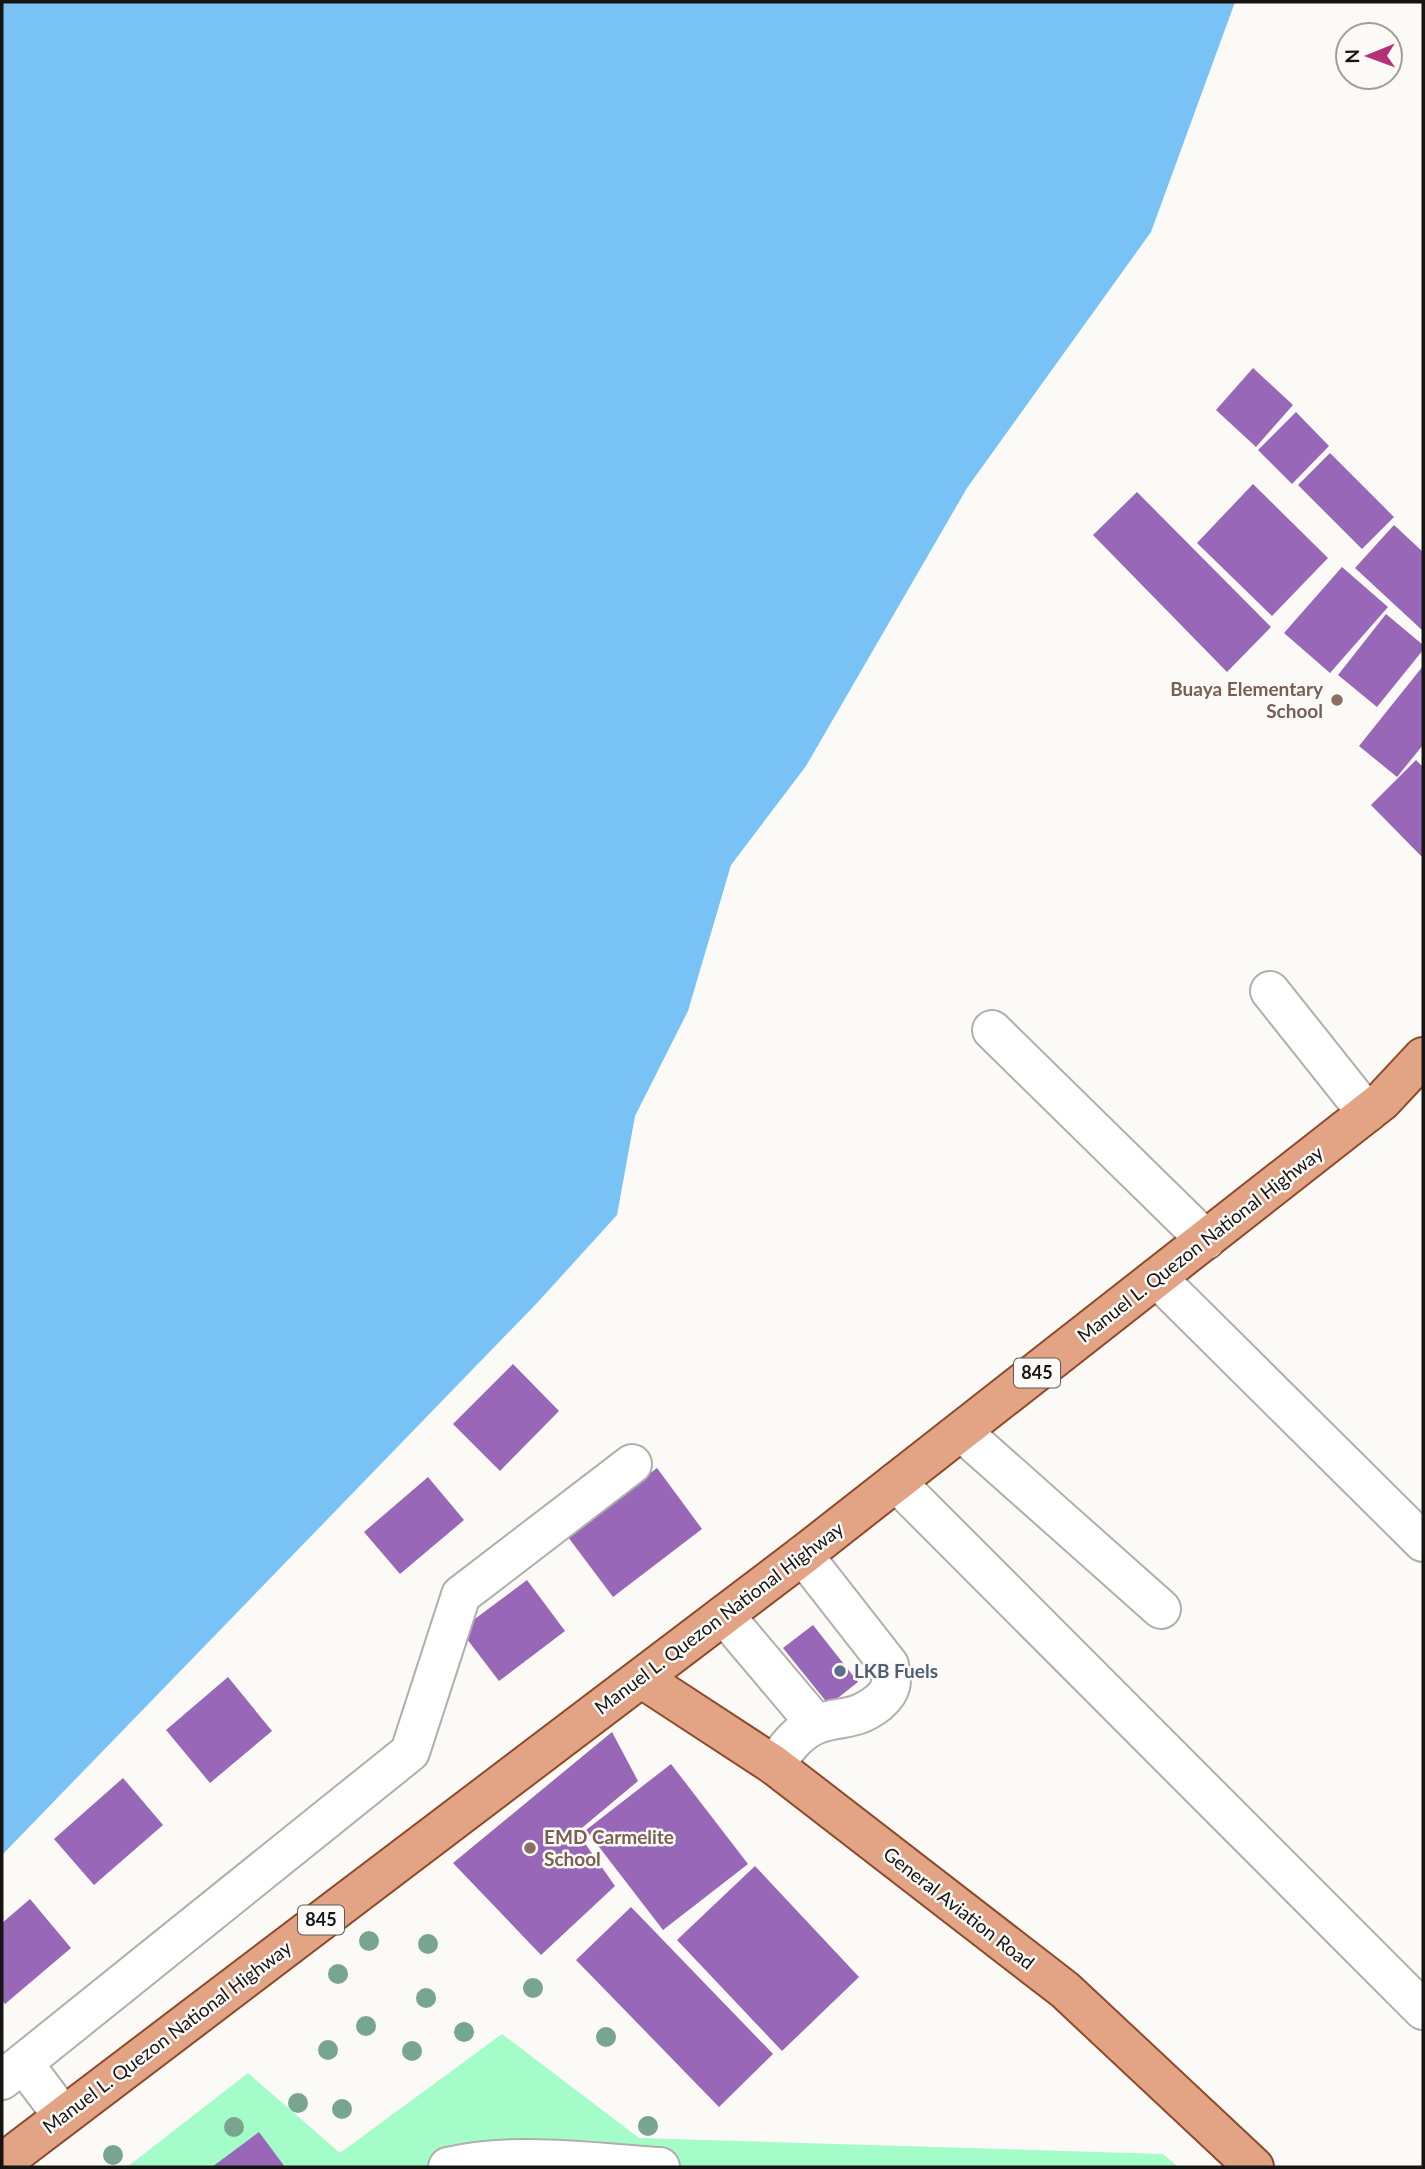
<svg xmlns="http://www.w3.org/2000/svg" width="1425" height="2169" font-family="Lato,sans-serif">
	<style>
		.green { fill: #a4fcc9 }
		.water { fill: #79c2f5 }
		.building { fill: #9867b8 }
		.lines { fill: none; stroke-linecap: round; stroke-linejoin: round }
		.minor-casing { stroke: #b0afab; stroke-width: 42 }
		.major-casing { stroke: #8e4a29; stroke-width: 42 }
		.minor { stroke: #fff; stroke-width: 38 }
		.major { stroke: #e2a485; stroke-width: 38 }
		.tree { fill: #78a58f }
		.education-dot { fill: #8d6e63; stroke: #fbfaf6; stroke-width: 2.5 }
		.service-dot { fill: #5c6f8a; stroke: #fbfaf6; stroke-width: 2.5 }
		.labels { text-anchor: middle; stroke-width: 5; stroke-linejoin: round; paint-order: stroke }
		.shield { fill: #fbfaf6; stroke: #5b5a58; stroke-width: 2 }
		.shield-label { font-size: 18px; font-weight: bold; fill: #161514 }
		.education-label { font-size: 19px; font-weight: bold; fill: #785e54; stroke: #fbfaf6; text-anchor: end }
		.street-label { font-size: 19px; fill: #161514; stroke: #fbfaf6 }
		.service-label { font-size: 19px; font-weight: bold; fill: #4e5e75; stroke: #fbfaf6; text-anchor: start }
	</style>
	<rect width="100%" height="100%" fill="#fbfaf6"/>
	<path class="green" d="M502 2034 639 2138 1163 2154 1178 2167H127L248 2073 340 2153Z"/>
	<path class="water" d="M2 2H1235L1151 232 967 488 806 766 731 865 688 1011 635 1116 617 1215 537 1303 2 1855Z"/>
	<path class="building" d="M1253 368 1293 405 1256 447 1216 410Z
		M1296 412 1329 446 1292 484 1258 450Z
		M1330 453 1394 517 1362 549 1298 485Z
		M1253 484 1328 558 1272 616 1197 543Z
		M1137 492 1271 627 1227 672 1093 535Z
		M1394 525 1423 552V631L1355 568Z
		M1342 567 1388 607 1330 673 1284 633Z
		M1386 614 1423 645V650L1377 707 1338 675Z
		M1423 666V745L1397 777 1359 746Z
		M1416 760 1423 767V858L1371 805Z
		M513 1364 559 1411 500 1471 453 1424Z
		M657 1468 702 1529 613 1597 568 1537Z
		M428 1477 464 1520 400 1574 364 1532Z
		M527 1580 565 1631 499 1681 460 1630Z
		M813 1625 858 1682 829 1705 783 1648Z
		M228 1677 272 1731 210 1783 166 1730Z
		M612 1732 638 1781 577 1832 615 1886 541 1955 453 1863Z
		M671 1764 748 1864 663 1930 586 1830Z
		M123 1778 163 1825 94 1885 54 1839Z
		M755 1866 859 1977 782 2051 677 1940Z
		M30 1899 71 1948 5 2004 2 2000V1923Z
		M631 1907 773 2054 719 2107 576 1960Z
		M259 2132 285 2167H212Z"/>
	<g class="lines">
		<defs>
			<path id="minor" d="M1270 991 1367 1113
				M992 1030 1206 1240
				M1157 1278 1423 1542
				M962 1432 1161 1609
				M896 1482 1423 2010
				M724 1615 816 1724
				M774 1765C786 1749 797 1732 817 1724 842 1715 853 1722 878 1703 892 1691 893 1682 889 1665L803 1555
				M23 2063 63 2116
				M2 2080 410 1752 461 1595 632 1464
				M448 2167C513 2151 593 2163 660 2167"/>
			<path id="major" d="M641 1678 774 1765 1065 1990 1254 2167
				M2 2163 803 1555 1382 1101 1423 1057"/>
		</defs>
		<use href="#minor" class="minor-casing"/>
		<use href="#major" class="major-casing"/>
		<use href="#minor" class="minor"/>
		<use href="#major" class="major"/>
	</g>
	<g class="tree">
		<circle cx="369" cy="1941" r="10"/>
		<circle cx="428" cy="1944" r="10"/>
		<circle cx="338" cy="1974" r="10"/>
		<circle cx="533" cy="1988" r="10"/>
		<circle cx="426" cy="1998" r="10"/>
		<circle cx="366" cy="2026" r="10"/>
		<circle cx="464" cy="2032" r="10"/>
		<circle cx="606" cy="2037" r="10"/>
		<circle cx="328" cy="2050" r="10"/>
		<circle cx="412" cy="2051" r="10"/>
		<circle cx="298" cy="2103" r="10"/>
		<circle cx="342" cy="2109" r="10"/>
		<circle cx="648" cy="2126" r="10"/>
		<circle cx="234" cy="2127" r="10"/>
		<circle cx="113" cy="2155" r="10"/>
	</g>
	<g class="education-dot">
		<circle cx="1337" cy="700" r="7"/>
		<circle cx="530" cy="1848" r="7"/>
	</g>
	<circle class="service-dot" cx="840" cy="1671" r="7"/>
	<g class="labels">
		<g class="shield">
			<rect x="1014" y="1358.5" width="46" height="29" rx="5"/>
			<rect x="298" y="1905.5" width="46" height="29" rx="5"/>
		</g>
		<g class="shield-label">
			<text x="1037" y="1379">845</text>
			<text x="321" y="1926">845</text>
		</g>
		<g class="education-label">
			<text x="1323" y="696">Buaya Elementary<tspan x="1323" dy="22">School</tspan></text>
			<text x="544" y="1844" text-anchor="start">EMD Carmelite<tspan x="544" dy="22">School</tspan></text>
		</g>
		<g class="street-label">
			<text transform="translate(1200 1244) rotate(-38)" y="7">Manuel L. Quezon National Highway</text>
			<text transform="translate(719 1618) rotate(-37)" y="7">Manuel L. Quezon National Highway</text>
			<text transform="translate(959 1908) rotate(38)" y="7">General Aviation Road</text>
			<text transform="translate(167 2037) rotate(-37)" y="7">Manuel L. Quezon National Highway</text>
		</g>
		<g class="service-label">
			<text x="854" y="1678">LKB Fuels</text>
		</g>
	</g>
	<rect width="1425" height="2169" fill="none" stroke="#161514" stroke-width="7"/>
	<g transform="translate(1369 56) rotate(269)"><circle r="33" fill="#fbfaf6" stroke="#9f9e9c" stroke-width="2"/>
	<path d="M0-5L12 26L0 18L-12 26Z" fill="#b43179"/>
	<text y="-10" font-size="19" font-weight="bold" text-anchor="middle" fill="#161514">N</text>
	</g>
</svg>
